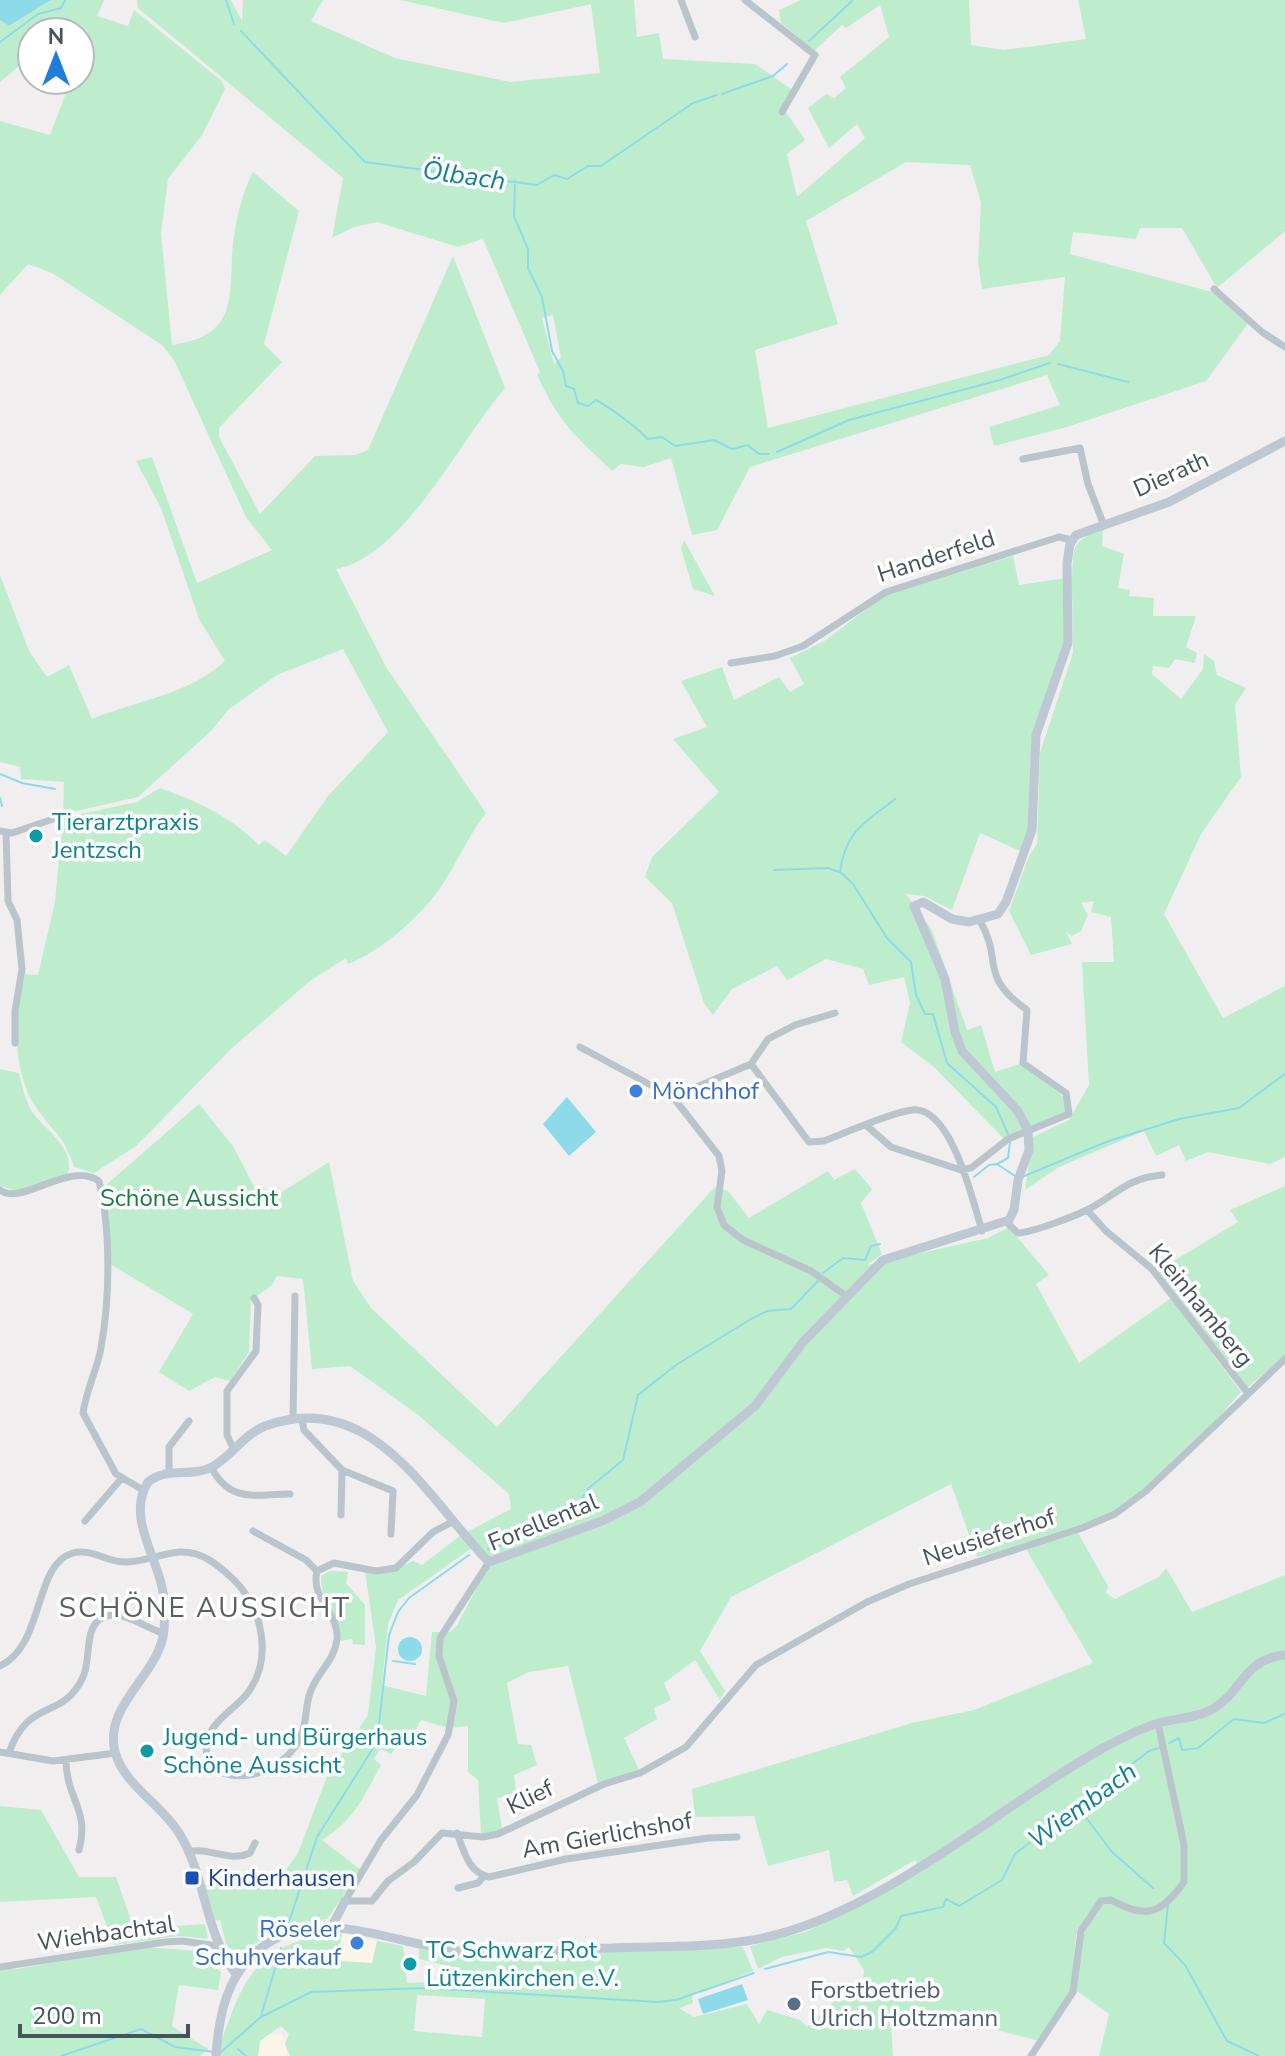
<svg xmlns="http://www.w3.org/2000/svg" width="1285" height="2056" font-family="'Nunito Sans',sans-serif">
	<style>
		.commercial { fill: #fbf4e8 }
		.green { fill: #beedcd; fill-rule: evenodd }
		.water { fill: #8ddbe9 }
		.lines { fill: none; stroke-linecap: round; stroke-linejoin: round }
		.stream { stroke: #8ddbe9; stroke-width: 2 }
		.street { stroke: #bac4cb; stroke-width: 7 }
		.secondary { stroke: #bdc8d2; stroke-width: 9 }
		.culture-dot { fill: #0f9aa8; stroke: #fff; stroke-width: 3 }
		.shop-dot { fill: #3f7fe0; stroke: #fff; stroke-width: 3 }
		.transit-dot { fill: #1a4fb4; stroke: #fff; stroke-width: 3 }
		.service-dot { fill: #5c6f8a; stroke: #fff; stroke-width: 3 }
		.labels { text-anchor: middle; stroke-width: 7; stroke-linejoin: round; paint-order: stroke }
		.street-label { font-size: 24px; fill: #47535b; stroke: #fff }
		.culture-label { font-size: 24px; fill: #0d838f; stroke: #fff; text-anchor: start }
		.shop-label { font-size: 24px; fill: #366cbe; stroke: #fff; text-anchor: start }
		.park-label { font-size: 24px; fill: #1a7a44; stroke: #fff }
		.transit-label { font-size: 24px; fill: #164399; stroke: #fff; text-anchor: start }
		.service-label { font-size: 24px; fill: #4e5e75; stroke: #fff; text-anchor: start }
		.water-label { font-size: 26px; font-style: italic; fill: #118295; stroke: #fff }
		.quarter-label { font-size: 28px; letter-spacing: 2px; fill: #5b5f63; stroke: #fff }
	</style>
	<rect width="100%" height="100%" fill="#f1eeef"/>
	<path class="commercial" d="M342 1934 377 1941 372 1964 337 1961Z
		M269 2034 283 2035 288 2056H258L259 2041Z"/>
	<path class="green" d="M51 0H104L97 16 128 26 134 10 222 81 225 89 202 135 168 179 161 233 172 345C189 342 204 339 217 326 235 308 230 267 233 243 236 218 242 193 253 172L299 211 264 344 282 362 219 428V437L260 514 315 456 355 455 368 450 453 256 505 388C458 443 404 556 336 569L386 667 486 813C465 840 453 873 432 899 410 925 380 951 348 964L346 958 310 981 232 1048 136 1146 94 1173 74 1167C62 1132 55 1135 37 1109 11 1072 14 1015 25 974L38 975 55 902 63 818 137 802 160 788C198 802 230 816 259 845L265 840 286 856 328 796 388 732 343 649 277 675 229 709 211 731 138 797 63 814 64 782 21 779 20 767 0 762V575L29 651 47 677 69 665 92 719C138 700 188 695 225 661L199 619 161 508 136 461 152 457 197 583 272 550 246 517 174 360 162 345 52 273 28 264 0 295V121L50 135 71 80H80V32H32V55L0 82V20L9 26Z
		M137 0H231L242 21 243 0H323L311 21 395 58 510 82 600 73 591 4 504 23 400 0H634L637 37 659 33 663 59 755 64 791 89 784 109 805 140 787 154 797 197 865 138 857 124 829 148 808 108 826 94 834 98 846 88 840 77 889 37 880 5 846 28 842 25 814 51 781 23 779 10 801 0H969L971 45 1004 50 1086 39 1078 0H1285V231L1217 288 1182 228H1140L1136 239 1073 232 1070 254 1216 293 1249 322 1206 381 1067 427 994 446 989 427 1060 405 1047 375 750 467 717 530 692 535 671 458 644 467 621 464 612 471C573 433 561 426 537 375L540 372 483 239 458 247 377 222 354 227 332 238 343 178 138 8ZM906 162 970 165 981 203 978 262 982 289 1065 277 1060 341 1049 355 768 428 755 350 838 324 806 221ZM553 315 561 358 554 364 542 318Z
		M1103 529 1102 546 1124 554 1118 588 1130 590 1129 596 1154 598 1153 616H1196L1186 647 1197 653 1195 663 1175 659 1169 668 1153 666 1152 674 1181 699 1203 669 1204 654 1214 661 1217 675 1246 688 1235 705 1241 777 1201 834 1164 914 1223 1018 1285 986V1157L1270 1164 1208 1152 1186 1161 1179 1145 1156 1156 1144 1131 1059 1167 1025 1190 1033 1137 1069 1120 1089 1085 1082 962H1114L1111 917 1091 912 1094 901 1081 903 1088 915 1081 931 1072 936 1066 932 1072 944 1031 955 1009 911 1029 856 1037 844 1040 753 1073 653 1072 590 1066 643 1032 737 1028 832 1020 851 980 833 952 910 924 896 906 894 932 930 967 1030 981 1025 995 1072 1023 1063C1035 1082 1061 1086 1069 1107L1063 1116 1005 1140 935 1068 901 1042 910 1003 904 977 869 985 863 969 826 959 787 980 777 966 732 989 713 1015 704 1003 672 903 645 877 652 857 719 792 673 739 707 727 681 681 722 667 734 700 779 677 790 692 804 684 790 658 826 640 883 596 1013 556 1019 585 1072 577C1074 544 1071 542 1103 529Z
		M684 540 715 596 693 589 681 548Z
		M0 1069 19 1073C22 1085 25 1099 31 1110 43 1129 78 1149 67 1175L16 1191 0 1186Z
		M199 1104 233 1146 263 1204 329 1162 353 1281 371 1308 497 1427 715 1187 728 1191 749 1218 828 1171 834 1180 855 1169 872 1189 861 1203 882 1254 867 1265 988 1238 1009 1227 1049 1275 1036 1284 1079 1363 1171 1298 1241 1392C1203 1434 1163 1488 1111 1514 1070 1535 1022 1544 977 1557L951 1484 731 1597 700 1651 725 1691 720 1700 695 1660 664 1683 671 1700 654 1708 657 1719 624 1738 640 1772 598 1783 568 1666 529 1672 507 1683 518 1744 531 1745 537 1765 514 1775 517 1796 497 1798 502 1829 481 1835 478 1780 468 1772V1726L449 1728 421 1720 406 1747 399 1744 391 1754 380 1749 374 1759 381 1765C363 1798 355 1819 322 1840L361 1870 327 1919 281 1926 241 1953 227 1947 220 1920 213 1921 205 1885 281 1877 298 1853 328 1774 368 1715 376 1647 365 1571 385 1573 413 1561 422 1565 461 1535 511 1509 509 1494 417 1414 350 1366 312 1369 303 1279 277 1276 271 1286 251 1300 249 1352 230 1381 215 1377 189 1391 159 1372 193 1314 110 1264 106 1185ZM472 1548 489 1565 457 1625 450 1632H432L426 1696 382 1685 388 1624 398 1600Z
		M1285 1186V1356L1248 1387 1240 1383 1157 1271 1238 1222 1230 1210Z
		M1078 1533 1108 1586 1106 1593 1115 1599 1159 1577 1166 1568 1192 1612 1285 1575V2056H1099L1109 2014 1077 1991 1080 1943 1101 1899 1076 1935 1072 1989 1039 2041 937 2014 924 2013 891 2022 893 2056H290L285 2044 289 2034 281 2026 260 2041 258 2056H219C219 2041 226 2030 231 2015 251 1959 282 1937 342 1934L337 1961 372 1963 377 1941 403 1946 407 1983 444 1981V1965L419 1959V1949L460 1957 743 1947 753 1971 692 1995 693 2003 679 2008 694 2017 747 2004 759 2024 767 2010 800 2020 807 2027 839 1997 863 1984 864 1970 849 1947 844 1951 826 1948 782 1957 758 1969 750 1946 805 1932 921 1872 915 1860 853 1896 847 1880 834 1882 829 1850 768 1866 754 1816 695 1817 692 1789 912 1723 974 1710 1093 1663 1026 1549ZM417 1995 485 1999 482 2037 414 2031Z
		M330 1571 348 1572 346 1583 365 1605V1645L353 1644 352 1639 340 1641C337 1616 320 1601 321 1576Z
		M0 1806 41 1810 79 1877H116L134 1929 205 1924 208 1939 180 1936 114 1945 96 1897 0 1902Z
		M145 1947 198 1951 221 1972 218 1990 179 1985 172 2026 208 2049 200 2056H0V1968L17 1969Z"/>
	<path class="water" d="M0 0H51L9 26 0 20Z
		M567 1097 596 1132 569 1156 543 1124Z
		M398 1649a12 12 0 1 1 24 0a12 12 0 1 1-24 0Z
		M742 1984 748 2000 703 2014 698 1999Z"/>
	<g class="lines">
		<path class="stream" d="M226 0 234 24
			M241 31 365 162 537 185 554 175 567 179 588 166H601L693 103 717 95
			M809 41 853 0
			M0 42 38 14 61 8 65 0
			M722 94 773 76 787 64
			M515 181 514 216 528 249V268L542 297 552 351 563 371 566 386 574 389 578 403 588 406 596 400C607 406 639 428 647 439L662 437 675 446 714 440 732 449 748 445 759 454H769
			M1058 364 1128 382
			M777 452 849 420 1000 380 1050 363
			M0 774 22 783 55 789
			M0 798 2 806
			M895 799C866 822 845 831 840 872L853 884 887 938 911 962 916 995 925 1014H933L947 1063 996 1107 1008 1134
			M774 870 828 868 839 872
			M997 1164 1008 1158 1010 1142
			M974 1177 989 1165 997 1164 1015 1176
			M1022 1177 1106 1142 1179 1119 1239 1108 1285 1074
			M823 1273 843 1258 865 1260 871 1246 880 1244
			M488 1549 510 1543 570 1515 589 1488 623 1460 638 1395 676 1365 751 1319 767 1311 791 1309 818 1281
			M393 1661 415 1664
			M1169 1743 1179 1738 1182 1750 1198 1748 1234 1719 1264 1723 1285 1714
			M1078 1807 1112 1852 1153 1888
			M1168 1905 1164 1943 1185 1965 1227 2041 1259 2056
			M288 1925 317 1837 377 1742 389 1635 398 1612 409 1598 469 1555
			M765 1969 828 1952 861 1957 872 1952 896 1928 901 1916 943 1907 946 1899 959 1906 1002 1880 1015 1854 1149 1751 1159 1748
			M261 2016 281 1948
			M238 2049 246 2056
			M221 2052 261 2017 311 1992 425 1988 657 2002 676 2000 754 1973
			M61 2056 141 2029 175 2047 214 2052"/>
		<path class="street" d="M681 0 695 37
			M745 0 815 55 782 112
			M1214 289 1262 332 1285 347
			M1023 459 1080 448 1088 484 1103 523
			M731 663 775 656 803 646 886 592 1059 537 1072 540
			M0 831 12 833 62 816
			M6 833 8 901 17 920 22 969 15 1011V1043
			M580 1047 673 1097 751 1064 768 1039 795 1025 835 1013
			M751 1064 809 1142 824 1141C845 1133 892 1112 912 1110 951 1105 973 1201 982 1231
			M673 1097 719 1156 722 1171 717 1207 724 1225 743 1240 811 1271 845 1295
			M867 1126 891 1147 961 1170 971 1168 1008 1139 1069 1114 1066 1093 1023 1063 1027 1010C977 974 1004 962 980 921
			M0 1190C21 1207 69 1160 99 1181 111 1230 110 1297 101 1348 97 1370 86 1391 83 1413L116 1474 143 1490
			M1088 1211 1106 1231 1152 1269 1247 1392
			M1006 1222 1018 1233C1034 1232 1075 1216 1089 1209 1117 1194 1127 1178 1162 1175
			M293 1420 295 1296
			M302 1420 304 1430 342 1470 393 1491 391 1534
			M233 1448 227 1435V1391L256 1351 258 1305 254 1298
			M211 1467C231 1504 254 1494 290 1494
			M169 1472V1447L189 1421
			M341 1515 342 1470
			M85 1521 121 1479
			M253 1531 306 1560 317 1571
			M489 1562 440 1638 439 1656 454 1701 448 1735 417 1795 381 1840 345 1901H372L388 1881 414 1862 442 1833 483 1837 498 1834 604 1784 640 1773 686 1747 756 1665 867 1602 909 1584 1082 1528 1115 1514 1146 1491 1285 1359
			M0 1666C45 1645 33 1564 73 1553 92 1548 108 1563 127 1562 145 1562 162 1553 180 1552 202 1551 218 1565 233 1579 263 1608 274 1660 246 1695 235 1708 216 1719 209 1735 204 1747 206 1759 214 1769 245 1787 288 1767 301 1736 307 1722 305 1707 310 1693 316 1674 335 1660 337 1639 339 1612 310 1599 317 1571L334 1563 376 1571 396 1568 433 1532 454 1521
			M0 1752 53 1761 116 1753
			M9 1753C28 1697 63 1721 83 1677 91 1661 84 1630 100 1619 119 1606 145 1628 163 1633
			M66 1760C66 1799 90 1809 79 1850
			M457 1833C464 1851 468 1872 489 1877L566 1859 708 1838 737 1837
			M188 1852C209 1846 228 1863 250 1853L255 1843
			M458 1888 478 1883 484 1876
			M0 1967 165 1942 182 1941 218 1946
			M1031 2056 1073 1992 1081 1931 1101 1901 1111 1900C1146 1919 1160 1915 1184 1882V1845L1158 1723"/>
		<path class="secondary" d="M331 1928 345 1901
			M236 1974C204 1932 206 1876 179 1833 161 1804 124 1785 115 1752 103 1704 160 1675 164 1630 165 1617 165 1601 162 1587 155 1554 127 1515 148 1482 168 1466 190 1478 212 1467 232 1456 243 1435 265 1426 373 1387 428 1500 489 1562L602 1521 640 1502 755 1406 803 1342 883 1260 1009 1220 1014 1210 1018 1180 1029 1150 1028 1130 1017 1110 962 1051 955 1032 945 979 914 906 923 902 952 919 969 922 998 914 1006 902 1032 830 1036 735 1068 643 1067 563 1070 544 1076 535 1169 502 1285 441
			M216 2056C219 2007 231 1960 279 1937 337 1910 408 1949 468 1952 515 1954 563 1949 610 1948 655 1946 701 1948 746 1941 871 1923 994 1809 1103 1748 1121 1739 1140 1728 1159 1723 1177 1718 1197 1718 1213 1709 1243 1691 1243 1659 1285 1655"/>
	</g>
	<g class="culture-dot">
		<circle cx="36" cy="836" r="8"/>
		<circle cx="147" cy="1751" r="8"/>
		<circle cx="410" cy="1964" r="8"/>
	</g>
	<g class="shop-dot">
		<circle cx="636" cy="1091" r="8"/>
		<circle cx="357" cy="1943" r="8"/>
	</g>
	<rect class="transit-dot" x="184" y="1870" width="16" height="16" rx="4"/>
	<circle class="service-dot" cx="794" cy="2004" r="8"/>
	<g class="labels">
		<g class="street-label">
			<text transform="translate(1171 474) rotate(-24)" y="8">Dierath</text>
			<text transform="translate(936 556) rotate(-18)" y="8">Handerfeld</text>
			<text transform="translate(1201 1305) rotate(51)" y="8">Kleinhamberg</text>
			<text transform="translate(543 1522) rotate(-22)" y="8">Forellental</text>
			<text transform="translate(989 1537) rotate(-18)" y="8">Neusieferhof</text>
			<text transform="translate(530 1797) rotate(-26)" y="8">Klief</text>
			<text transform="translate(607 1835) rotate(-10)" y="8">Am Gierlichshof</text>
			<text transform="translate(106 1933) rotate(-8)" y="8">Wiehbachtal</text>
		</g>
		<g class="culture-label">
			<text x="52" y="830">Tierarztpraxis<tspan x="52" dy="28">Jentzsch</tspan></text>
			<text x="163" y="1745">Jugend- und Bürgerhaus<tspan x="163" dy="28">Schöne Aussicht</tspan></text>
			<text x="426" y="1958">TC Schwarz Rot<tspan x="426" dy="28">Lützenkirchen e.V.</tspan></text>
		</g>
		<g class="shop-label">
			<text x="652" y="1099">Mönchhof</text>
			<text x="341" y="1937" text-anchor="end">Röseler<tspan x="341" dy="28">Schuhverkauf</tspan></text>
		</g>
		<g class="park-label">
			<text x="189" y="1206">Schöne Aussicht</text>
		</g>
		<g class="transit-label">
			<text x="208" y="1886">Kinderhausen</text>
		</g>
		<g class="service-label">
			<text x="810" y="1998">Forstbetrieb<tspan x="810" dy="28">Ulrich Holtzmann</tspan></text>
		</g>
		<g class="water-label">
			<text transform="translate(464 175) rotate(8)" y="9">Ölbach</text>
			<text transform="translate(1082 1805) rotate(-36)" y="9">Wiembach</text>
		</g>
		<g class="quarter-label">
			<text x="205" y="1617">SCHÖNE AUSSICHT</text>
		</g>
	</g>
	<g transform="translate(56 56)"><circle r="38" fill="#ffffff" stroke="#b5babd" stroke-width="2"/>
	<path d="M0-6L14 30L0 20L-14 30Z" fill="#207dda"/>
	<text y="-12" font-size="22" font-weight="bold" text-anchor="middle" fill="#47535b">N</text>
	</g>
	<path d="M20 2024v12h168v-12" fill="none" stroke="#47535b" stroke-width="4"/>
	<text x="32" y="2024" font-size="24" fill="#47535b" stroke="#ffffff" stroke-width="6" paint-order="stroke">200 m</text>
</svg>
